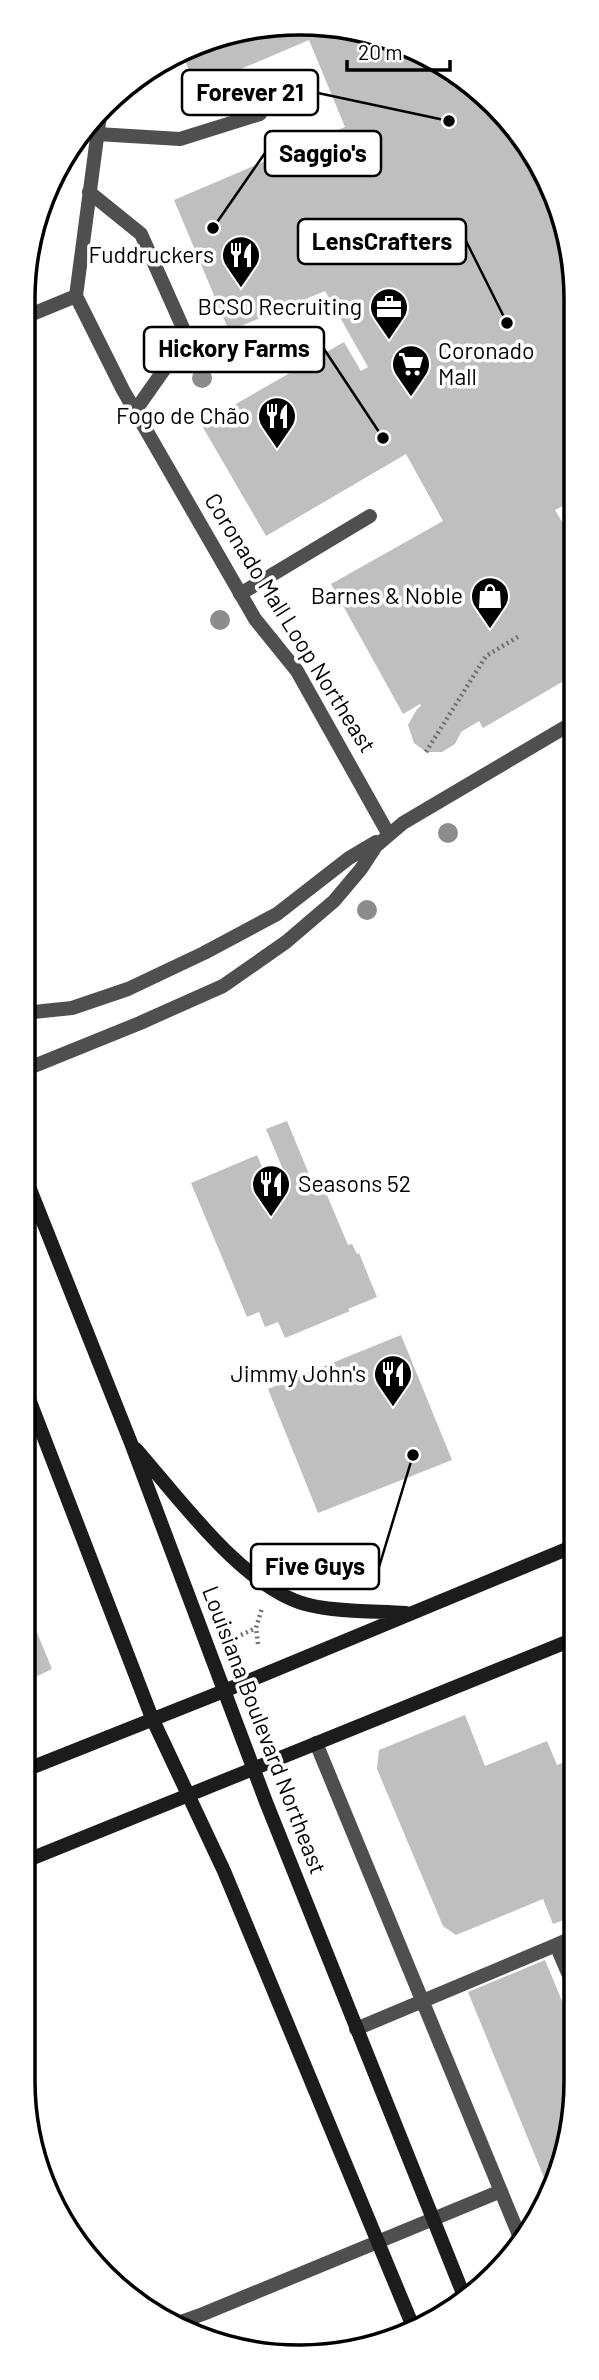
<svg xmlns="http://www.w3.org/2000/svg" width="599" height="2380" font-family="Barlow,sans-serif">
	<style>
		.building { fill: #bfbfbf }
		.lines { fill: none; stroke-linecap: round; stroke-linejoin: round }
		.path { stroke: #717171; stroke-width: 4.5; stroke-dasharray: 2 3.5; stroke-linecap: butt }
		.lane { stroke: #4f4f4f; stroke-width: 14 }
		.street { stroke: #4f4f4f; stroke-width: 14 }
		.secondary { stroke: #1c1c1c; stroke-width: 14 }
		.tree { fill: #8c8c8c }
		.labels { text-anchor: middle; stroke-width: 7; stroke-linejoin: round; paint-order: stroke }
		.poi-label { font-size: 23px; fill: #000; stroke: #fff; text-anchor: end }
		.street-label { font-size: 23px; fill: #000; stroke: #fff }
		.rim { fill: none; stroke: #000; stroke-width: 3.5 }
		.leader { fill: none; stroke: #000; stroke-width: 2.5 }
		.callout-dot { fill: #000; stroke: #fff; stroke-width: 2.5 }
		.callout { fill: #fff; stroke: #000; stroke-width: 2.5 }
		.callout-label { font-size: 24px; text-anchor: middle; font-weight: bold; fill: #000 }
	</style>
	<rect width="100%" height="100%" fill="#fff"/>
	<path class="building" d="M336 25 422 51 495 104 548 177 574 264V500L555 510 574 542V675L483 728 479 721 461 732 455 744 442 752H426L414 743 408 725 417 709 421 706 420 704 403 714 331 584 443 521 406 454 266 536 201 424 344 342 361 371 368 367 325 291 229 331 174 200 345 127 309 40 201 86 194 83 183 55 228 32Z
		M287 1121 316 1191 324 1188 348 1245 352 1244 357 1254 359 1253 377 1297 348 1309 350 1311 285 1338 278 1322 265 1327 259 1312 247 1317 191 1183 257 1155 265 1174 282 1167 266 1129Z
		M401 1335 452 1460 318 1513 268 1389Z
		M23 1582 35 1611 29 1613 52 1669 23 1683Z
		M465 1715 485 1766 547 1741 557 1765 574 1758V1916L553 1924 543 1899 456 1935 443 1926 377 1769 379 1750Z
		M545 1960 574 2030V2117L549 2190 468 1992Z"/>
	<g class="lines">
		<path class="path" d="M426 752 486 656 521 635
			M241 1635 256 1628
			M258 1644 256 1628 262 1608"/>
		<path class="lane" d="M97 134 180 139 260 114
			M89 192 141 234 187 337 135 411
			M240 594 370 516
			M316 1743 521 2240
			M556 1945 574 1937
			M356 2029 556 1945 574 1987
			M172 2325 203 2314 501 2191"/>
		<path class="street" d="M100 115 76 296 123 390 255 619 297 671 389 835
			M25 317 76 296
			M24 1013 72 1008 128 989 204 953 277 914 349 858 376 842
			M24 1070 140 1023 223 986 286 942 334 901 361 869 376 846 403 823 574 722"/>
		<path class="secondary" d="M24 1174 131 1443 266 1802 466 2301
			M24 1386 152 1718 224 1871 414 2329
			M136 1449C179 1498 245 1590 309 1605 336 1612 378 1611 406 1613
			M23 1771 224 1691 574 1546
			M23 1862 574 1639"/>
	</g>
	<g class="tree">
		<circle cx="202" cy="378" r="10"/>
		<circle cx="220" cy="620" r="10"/>
		<circle cx="448" cy="833" r="10"/>
		<circle cx="367" cy="910" r="10"/>
	</g>
	<defs>
		<symbol id="restaurant-pin" viewBox="-11 -11 22 30"><path d="M0 17L-7.5 6A9.5 9.5 0 1 1 7.5 6Z" fill="#000" stroke="#fff"/><path d="M-5-6h1v4h1v-4h1v4h1v-4h1v5L-1.5 .5V6h-2V.5L-5-1ZM5-6V6H3V1.5H1.5Q1.5-4 5-6Z" fill="#fff"/></symbol>
		<symbol id="office-pin" viewBox="-11 -11 22 30"><path d="M0 17L-7.5 6A9.5 9.5 0 1 1 7.5 6Z" fill="#000" stroke="#fff"/><path d="M-6-3h4V-5.5h4V-3h4V5H-6ZM-1-4.5V-3h2v-1.5ZM-6 0V1H6V0Z" fill="#fff"/></symbol>
		<symbol id="supermarket-pin" viewBox="-11 -11 22 30"><path d="M0 17L-7.5 6A9.5 9.5 0 1 1 7.5 6Z" fill="#000" stroke="#fff"/><path d="M-6-5.5h2.5l.6 2H6L4.5 2H-2.5L-4.4-4H-6ZM-1.5 3.2a1.3 1.3 0 1 0 .1 0ZM3 3.2a1.3 1.3 0 1 0 .1 0Z" fill="#fff"/></symbol>
		<symbol id="shop-pin" viewBox="-11 -11 22 30"><path d="M0 17L-7.5 6A9.5 9.5 0 1 1 7.5 6Z" fill="#000" stroke="#fff"/><path d="M-5-2.5h2.3a2.7 3.5 0 0 1 5.4 0H5L5.5 6h-11ZM-1.5-2.5h3a1.5 2.3 0 0 0-3 0Z" fill="#fff"/></symbol>
	</defs>
	<g fill-rule="evenodd">
		<use href="#restaurant-pin" x="219" y="233" width="44" height="60"/>
		<use href="#office-pin" x="367" y="285" width="44" height="60"/>
		<use href="#supermarket-pin" x="389" y="342" width="44" height="60"/>
		<use href="#restaurant-pin" x="255" y="394" width="44" height="60"/>
		<use href="#shop-pin" x="468" y="574" width="44" height="60"/>
		<use href="#restaurant-pin" x="249" y="1162" width="44" height="60"/>
		<use href="#restaurant-pin" x="371" y="1352" width="44" height="60"/>
	</g>
	<g class="labels">
		<g class="poi-label">
			<text x="214" y="263">Fuddruckers</text>
			<text x="362" y="315">BCSO Recruiting</text>
			<text x="438" y="359" text-anchor="start">Coronado<tspan x="438" dy="26">Mall</tspan></text>
			<text x="250" y="424">Fogo de Chão</text>
			<text x="463" y="604">Barnes &amp; Noble</text>
			<text x="298" y="1192" text-anchor="start">Seasons 52</text>
			<text x="366" y="1382">Jimmy John's</text>
		</g>
		<g class="street-label">
			<text transform="translate(290 623) rotate(58)" y="8">Coronado Mall Loop Northeast</text>
			<text transform="translate(264 1730) rotate(69)" y="8">Louisiana Boulevard Northeast</text>
		</g>
	</g>
	<path d="M0 0H599V2380H0ZM299 35H300A264 264 0 0 1 564 299V2081A264 264 0 0 1 300 2345H299A264 264 0 0 1 35 2081V299A264 264 0 0 1 299 35Z" fill="#fff" fill-rule="evenodd"/>
	<path class="rim" d="M299 35H300A264 264 0 0 1 564 299V2081A264 264 0 0 1 300 2345H299A264 264 0 0 1 35 2081V299A264 264 0 0 1 299 35Z"/>
	<path class="leader" d="M449 121L318 93M213 228L265 153M507 323L466 241M383 438L324 349M413 1455L379 1567"/>
	<g class="callout-dot">
		<circle cx="449" cy="121" r="7"/>
		<circle cx="213" cy="228" r="7"/>
		<circle cx="507" cy="323" r="7"/>
		<circle cx="383" cy="438" r="7"/>
		<circle cx="413" cy="1455" r="7"/>
	</g>
	<g class="callout">
		<rect x="182" y="70" width="136" height="45" rx="7"/>
		<rect x="265" y="131" width="116" height="45" rx="7"/>
		<rect x="298" y="219" width="168" height="45" rx="7"/>
		<rect x="144" y="327" width="180" height="45" rx="7"/>
		<rect x="251" y="1544" width="128" height="45" rx="7"/>
	</g>
	<g class="callout-label">
		<text x="250" y="101">Forever 21</text>
		<text x="323" y="162">Saggio's</text>
		<text x="382" y="250">LensCrafters</text>
		<text x="234" y="357">Hickory Farms</text>
		<text x="315" y="1575">Five Guys</text>
	</g>
	<path d="M347 60v10h103v-10" fill="none" stroke="#000000" stroke-width="3.5"/>
	<text x="358" y="60" font-size="21" fill="#000000" stroke="#ffffff" stroke-width="5" paint-order="stroke">20 m</text>
</svg>
